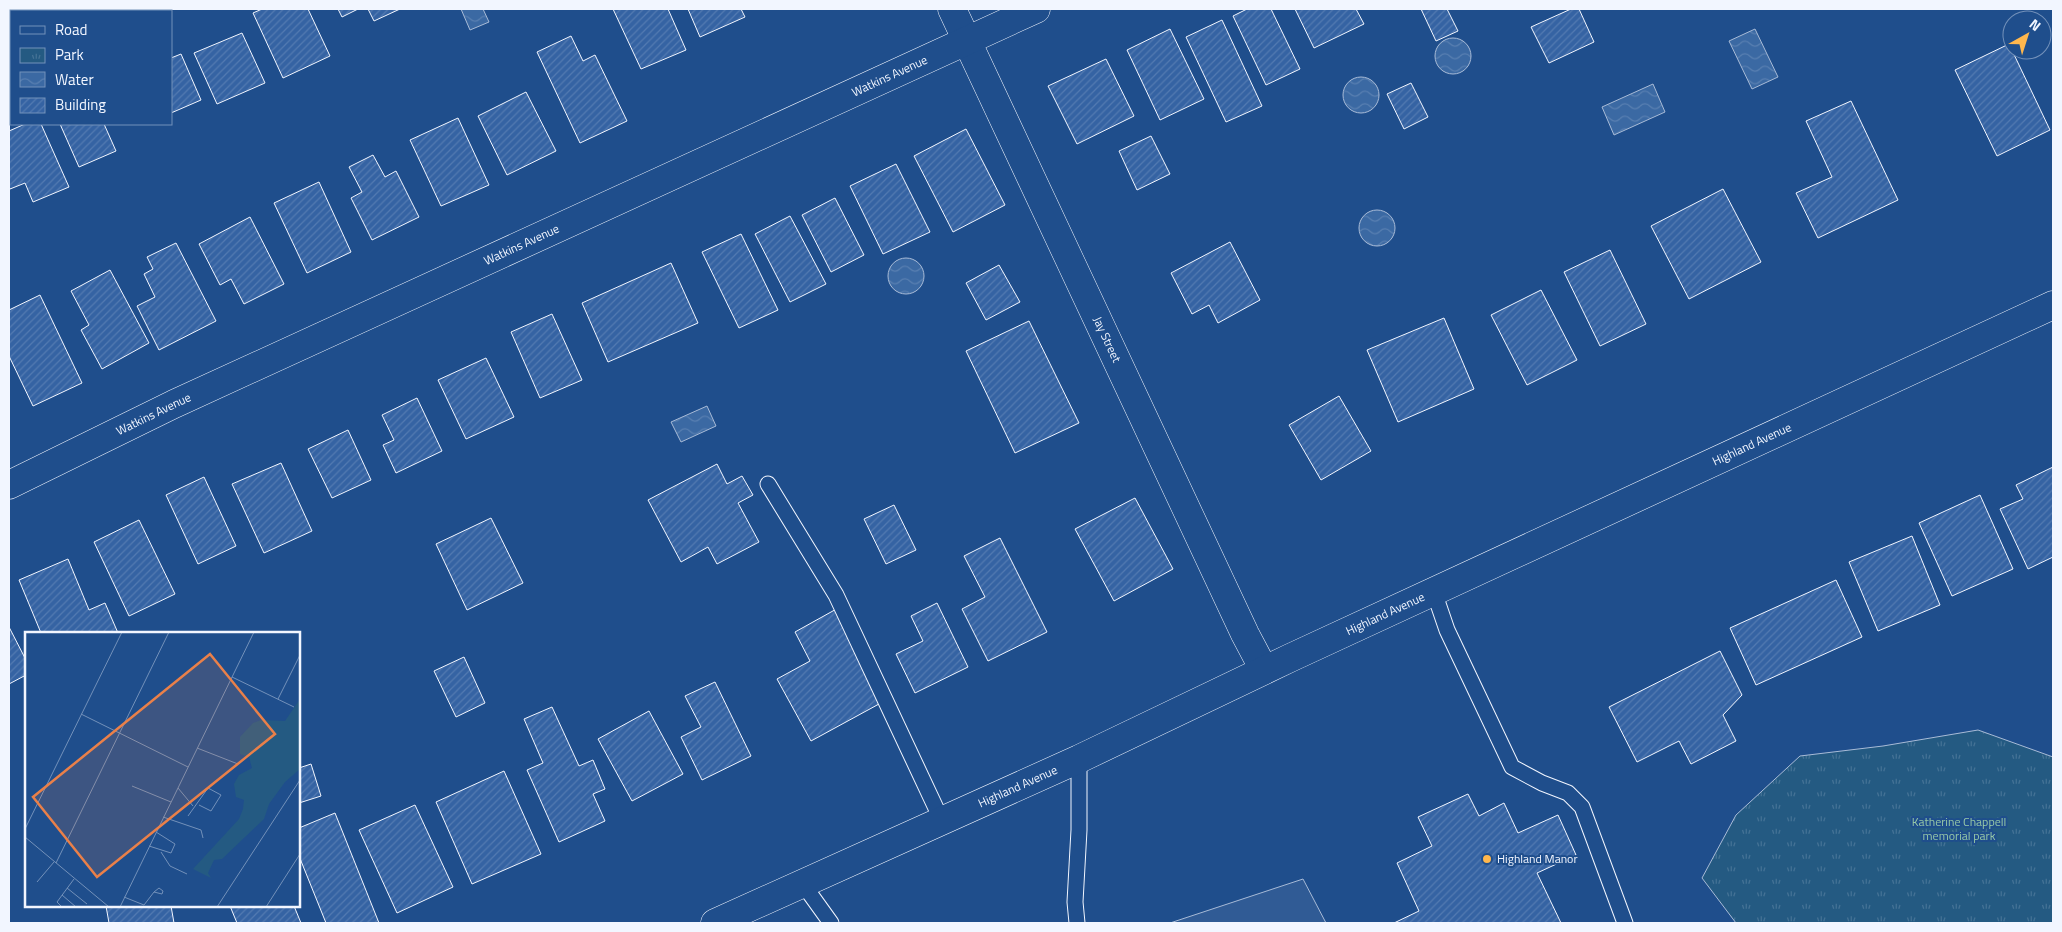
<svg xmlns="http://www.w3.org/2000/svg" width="2062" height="932" font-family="'Titillium Web',sans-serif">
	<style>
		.park { fill: url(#park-tufts); stroke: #a8bbd7 }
		.parking { fill: #305b95; stroke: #a8bbd7 }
		.water { fill: url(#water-waves); stroke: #a8bbd7 }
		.building { fill: url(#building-hatch); stroke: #f2f6ff }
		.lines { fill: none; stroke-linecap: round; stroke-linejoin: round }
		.lane-casing { stroke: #f2f6ff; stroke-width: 17 }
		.street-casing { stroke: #f2f6ff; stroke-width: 29 }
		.secondary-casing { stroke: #f2f6ff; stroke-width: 29 }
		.lane { stroke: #1f4e8c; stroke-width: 15 }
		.street { stroke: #1f4e8c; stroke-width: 28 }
		.secondary { stroke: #1f4e8c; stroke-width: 28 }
		.poi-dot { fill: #ffb74d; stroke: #1f4e8c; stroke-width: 2 }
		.labels { text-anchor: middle; stroke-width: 4; stroke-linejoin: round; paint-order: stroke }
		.street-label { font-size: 12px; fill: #f2f6ff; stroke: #1f4e8c }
		.park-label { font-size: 12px; fill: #97c8a6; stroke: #1f4e8c }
		.poi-label { font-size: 12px; fill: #f2f6ff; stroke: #1f4e8c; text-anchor: start }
		.inset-road { fill: none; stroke: #7391ba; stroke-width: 1 }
		.view { fill: #ea8049; fill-opacity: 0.15; stroke: #ea8049; stroke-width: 2.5 }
		.inset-edge { fill: none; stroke: #f2f6ff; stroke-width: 2.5 }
	</style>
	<defs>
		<pattern id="park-tufts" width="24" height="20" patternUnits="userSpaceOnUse" patternTransform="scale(1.25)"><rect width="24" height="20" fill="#245a82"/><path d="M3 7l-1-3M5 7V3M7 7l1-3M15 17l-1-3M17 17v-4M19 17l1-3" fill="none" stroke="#447295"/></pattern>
		<pattern id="water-waves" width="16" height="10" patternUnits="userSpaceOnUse" patternTransform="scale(1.25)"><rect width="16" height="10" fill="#3b69a3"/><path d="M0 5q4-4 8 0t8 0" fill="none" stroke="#587fb1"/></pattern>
		<pattern id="building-hatch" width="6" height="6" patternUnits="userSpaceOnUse" patternTransform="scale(1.25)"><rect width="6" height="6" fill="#3563a3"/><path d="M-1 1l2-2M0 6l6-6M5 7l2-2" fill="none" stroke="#537ab1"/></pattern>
	</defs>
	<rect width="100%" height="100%" fill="#1f4e8c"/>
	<path class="park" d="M1978 730 2053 757V923H1736L1702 878 1736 815 1800 756 1883 746Z"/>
	<path class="parking" d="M1303 879 1326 923H1170Z"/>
	<path class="water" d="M461 9H483L489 22 470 30Z
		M1755 29 1778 77 1752 89 1729 41Z
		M1435 56a18 18 0 1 1 36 0a18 18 0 1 1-36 0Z
		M1343 95a18 18 0 1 1 36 0a18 18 0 1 1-36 0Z
		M1653 84 1665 112 1614 135 1602 107Z
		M1359 228a18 18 0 1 1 36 0a18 18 0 1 1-36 0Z
		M888 276a18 18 0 1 1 36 0a18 18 0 1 1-36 0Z
		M707 406 716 426 681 442 671 422Z"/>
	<path class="building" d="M262 9H308L330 56 283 78 253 13Z
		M338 9H358L342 17Z
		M368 9H400L374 21Z
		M613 9H668L686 50 641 69Z
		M688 9H741L745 17 700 37Z
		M1247 9H1271L1300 69 1266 85 1233 16Z
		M1295 9H1356L1364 24 1314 48Z
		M1421 9H1447L1458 31 1436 41Z
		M1571 9H1579L1594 42 1549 63 1531 27Z
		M1222 20 1262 106 1226 122 1186 37Z
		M1170 29 1204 99 1160 120 1127 50Z
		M242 33 265 83 217 104 194 53Z
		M571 36 583 61 595 55 627 121 580 143 537 52Z
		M2009 44 2050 130 1997 156 1955 70Z
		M181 54 201 100 171 113V58Z
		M1106 59 1134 116 1077 144 1048 86Z
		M1411 83 1428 117 1404 129 1387 94Z
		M526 92 556 151 507 175 478 116Z
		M1851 101 1898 200 1818 238 1796 193 1832 177 1806 121Z
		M458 118 489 185 441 206 410 140Z
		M25 124H41L69 187 33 202 25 183 10 189 9 187V131Z
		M60 124H104L116 151 79 167Z
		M966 129 1005 205 953 232 914 156Z
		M1151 136 1170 174 1137 190 1119 151Z
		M373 155 385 177 396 171 419 217 372 240 351 198 362 192 349 167Z
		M896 164 930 232 883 254 850 186Z
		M319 182 351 252 307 273 274 203Z
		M1723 189 1761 262 1689 299 1651 226Z
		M835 198 864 255 831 272 802 215Z
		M790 216 826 284 790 302 755 234Z
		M250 217 284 284 244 304 231 279 220 285 199 244Z
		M741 234 778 310 739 328 702 252Z
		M1230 242 1260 300 1218 323 1209 305 1192 314 1171 273Z
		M176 243 216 321 159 350 137 306 155 297 144 274 153 269 147 257Z
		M1610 250 1646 324 1600 346 1564 272Z
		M671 263 698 323 608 362 582 303Z
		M999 265 1020 302 986 320 966 283Z
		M110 270 149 343 102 369 81 330 89 325 71 291Z
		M1541 290 1577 360 1527 385 1491 315Z
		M40 295 82 383 33 406 9 356V310Z
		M552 314 582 380 540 398 511 332Z
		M1444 318 1474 389 1398 422 1367 350Z
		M1029 321 1079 423 1015 453 966 351Z
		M486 358 514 417 466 439 438 380Z
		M1339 396 1371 451 1321 480 1289 425Z
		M417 398 442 451 396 473 383 445 394 440 382 415Z
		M348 430 371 480 332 498 308 449Z
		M281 463 312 531 264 553 232 484Z
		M717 464 727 484 742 476 753 495 738 503 759 542 717 564 708 547 681 562 648 500Z
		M2053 467V557L2028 569 2000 509 2023 499 2016 485Z
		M204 477 236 546 198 564 166 495Z
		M1980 495 2013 569 1952 596 1919 523Z
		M1135 498 1173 569 1114 601 1075 529Z
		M894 505 916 550 886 564 864 519Z
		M491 518 523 583 467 610 436 544Z
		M139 520 175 594 129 616 94 542Z
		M1912 536 1940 605 1878 631 1849 562Z
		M1000 538 1047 632 988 661 962 609 985 597 964 556Z
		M68 559 89 610 105 603 118 633H41L19 580Z
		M1836 580 1862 637 1756 685 1730 628Z
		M937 603 968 667 915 693 896 654 923 641 911 616Z
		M840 607 890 698 811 741 777 679 810 661 795 632Z
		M9 627 26 660V675L9 684Z
		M1720 651 1742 695 1723 715 1736 741 1691 764 1679 741 1637 762 1609 707Z
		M464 657 485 703 456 717 434 671Z
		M715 682 751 756 702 780 681 737 701 727 685 696Z
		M552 707 579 766 593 760 605 789 593 794 605 821 559 842 527 770 543 763 524 719Z
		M649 711 683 774 632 801 598 739Z
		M311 764 321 796 299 803V768Z
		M504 771 541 854 472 884 436 802Z
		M1468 794 1479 816 1504 803 1518 833 1558 815 1576 855 1537 873 1561 923H1394L1419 911 1397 863 1432 846 1418 817Z
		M415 805 453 887 397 913 359 830Z
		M335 813 379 923H326L299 856V828Z
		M106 906H171L174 923H109Z
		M230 906H294L301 923H237Z"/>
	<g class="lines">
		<defs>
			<path id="lane" d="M768 484 836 595 942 821
				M1434 592 1447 630 1512 767 1542 783 1568 793 1582 807 1625 923
				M803 884 831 923
				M1077 923 1075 902 1079 830V759"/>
			<g id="street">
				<path id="s1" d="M952 9 1245 634 1264 670"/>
				<path d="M127 11 132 9"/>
				<path d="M9 66 11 65"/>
				<path id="s2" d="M9 485 174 404 1036 9"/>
			</g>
			<g id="secondary">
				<path id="s3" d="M715 923 1079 759 1290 658 2053 305"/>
			</g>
		</defs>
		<use href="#lane" class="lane-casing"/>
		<use href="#street" class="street-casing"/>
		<use href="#secondary" class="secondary-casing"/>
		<use href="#lane" class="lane"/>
		<use href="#street" class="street"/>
		<use href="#secondary" class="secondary"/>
	</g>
	<circle class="poi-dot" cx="1487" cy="859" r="5"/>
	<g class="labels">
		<g class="street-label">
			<text dy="4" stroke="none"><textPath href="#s2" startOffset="971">Watkins Avenue</textPath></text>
			<text dy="4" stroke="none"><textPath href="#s2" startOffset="566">Watkins Avenue</textPath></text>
			<text dy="4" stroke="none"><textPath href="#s1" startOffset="365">Jay Street</textPath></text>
			<text dy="4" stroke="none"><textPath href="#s2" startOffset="161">Watkins Avenue</textPath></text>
			<text dy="4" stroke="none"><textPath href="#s3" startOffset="1142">Highland Avenue</textPath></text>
			<text dy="4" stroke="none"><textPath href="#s3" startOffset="738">Highland Avenue</textPath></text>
			<text dy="4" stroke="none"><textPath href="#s3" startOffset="332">Highland Avenue</textPath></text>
		</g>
		<g class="park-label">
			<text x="1959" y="826">Katherine Chappell<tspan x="1959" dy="14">memorial park</tspan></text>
		</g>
		<g class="poi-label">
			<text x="1497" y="863">Highland Manor</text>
		</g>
	</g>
	<g transform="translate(25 632)">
		<rect width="275" height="275" fill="#1f4e8c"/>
		<path d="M275 67V137L260 150 244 172 239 187 197 227 189 228 183 241 186 246 168 237 214 187 218 177 219 168 211 165 209 152 214 143 227 136 224 125 215 122V105L228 91 236 88 260 89Z" fill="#245a82"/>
		<path class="inset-road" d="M207 45 269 75M253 67 275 23M56 82 163 135M172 116 213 132M107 154 146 170M153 156 168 174M163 184 183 156 196 163 186 179 174 173M138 185 176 198 178 206M0 197 97 0M0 205 84 275M124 214 146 221 150 212 131 200M136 220 145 234 162 242M31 231 144 0M12 250 29 230M42 256 62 272M37 263 51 275M99 265 119 273 129 260 137 262 138 259 134 256 129 260M37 275 32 270 49 247M95 275 229 0M192 275 275 148M241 275 275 222"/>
		<path class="view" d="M185 22 250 102 72 245 8 165Z"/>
		<rect width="275" height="275" class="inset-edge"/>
	</g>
	<rect width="2062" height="932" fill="none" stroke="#f2f6ff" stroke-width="20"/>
	<rect x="10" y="10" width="162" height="115" fill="#1f4e8c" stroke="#7391ba"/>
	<rect x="20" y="26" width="25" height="8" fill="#1f4e8c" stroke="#7391ba"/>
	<text x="55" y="35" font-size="15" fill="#f2f6ff">Road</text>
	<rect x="20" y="48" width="25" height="15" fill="url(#park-tufts)" stroke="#7391ba"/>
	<text x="55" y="60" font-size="15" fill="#f2f6ff">Park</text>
	<rect x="20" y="72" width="25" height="15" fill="url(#water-waves)" stroke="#7391ba"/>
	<text x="55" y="85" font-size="15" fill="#f2f6ff">Water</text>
	<rect x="20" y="98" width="25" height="15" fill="url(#building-hatch)" stroke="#7391ba"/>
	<text x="55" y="110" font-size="15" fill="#f2f6ff">Building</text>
	<g transform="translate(2027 35) rotate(39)"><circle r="24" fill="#1f4e8c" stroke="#7391ba"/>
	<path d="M0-4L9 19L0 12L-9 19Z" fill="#ffb74d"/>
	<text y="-8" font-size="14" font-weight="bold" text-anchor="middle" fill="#f2f6ff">N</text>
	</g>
</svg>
